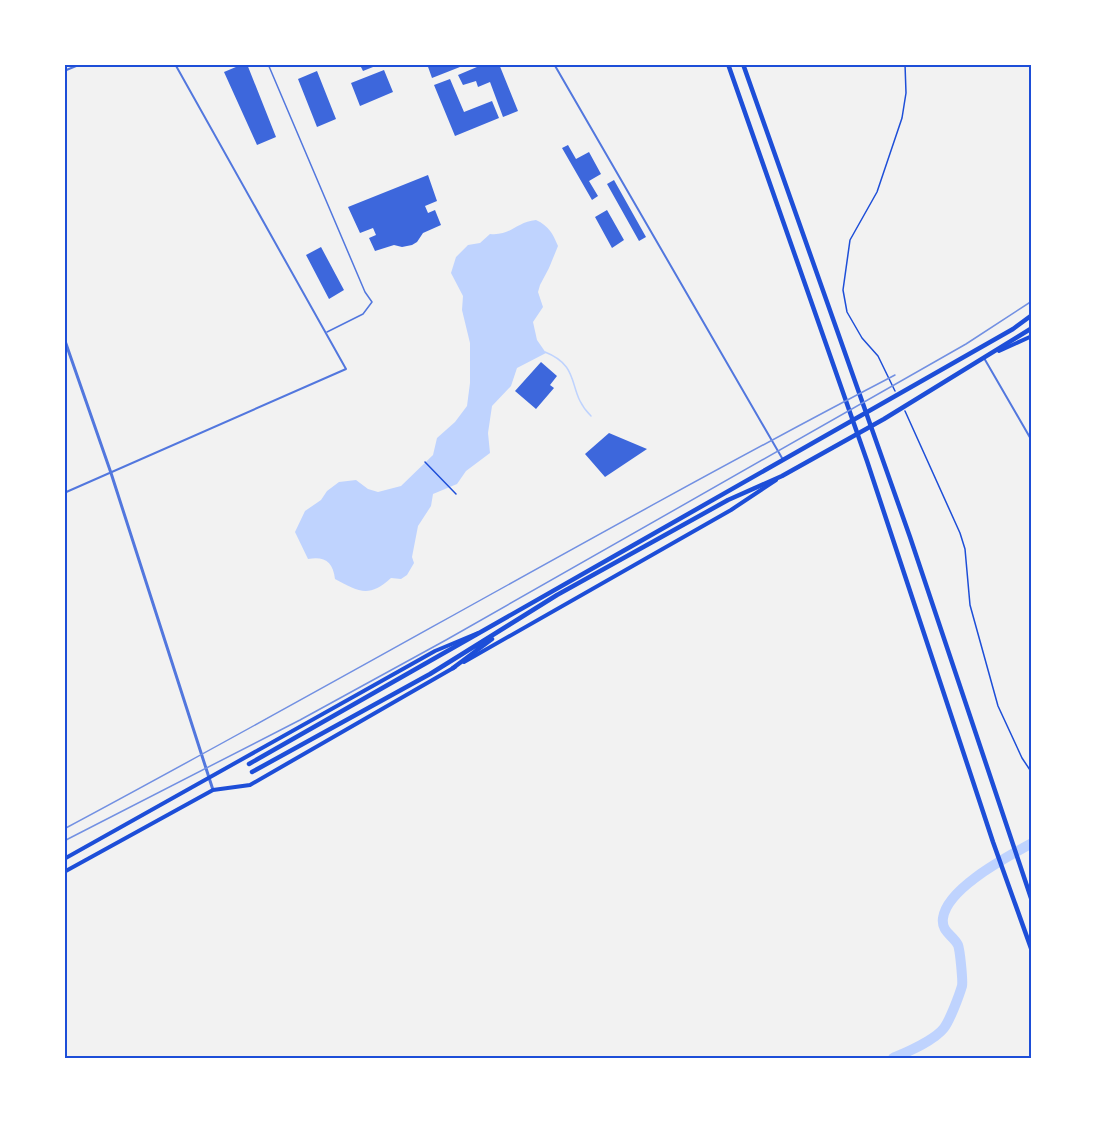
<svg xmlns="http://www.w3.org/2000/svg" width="1096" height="1123" font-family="'Open Sans',sans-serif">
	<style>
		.water { fill: #bfd3fe }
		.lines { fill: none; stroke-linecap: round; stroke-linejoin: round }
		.stream { stroke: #bfd3fe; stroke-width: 1.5 }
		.river { stroke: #bfd3fe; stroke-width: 10 }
		.building { fill: #3d67dc }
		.path { stroke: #1d4ed8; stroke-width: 1.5 }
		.service { stroke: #5277de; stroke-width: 1.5 }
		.minor { stroke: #5277de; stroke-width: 2 }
		.tertiary { stroke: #5277de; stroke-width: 3 }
		.secondary { stroke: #1d4ed8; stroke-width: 4 }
		.trunk { stroke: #1d4ed8; stroke-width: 4.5 }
		.motorway { stroke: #1d4ed8; stroke-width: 4.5 }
		.rail { stroke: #7290e2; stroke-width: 1.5 }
		.neatline { fill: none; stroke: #1d4ed8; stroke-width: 2 }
	</style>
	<rect width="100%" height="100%" fill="#f2f2f2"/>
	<path class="water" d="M536 220C549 226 553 234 558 246L549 268 540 285 538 292 543 307 533 322 537 340 546 353 517 368 511 386 492 406 488 433 490 453 466 471 457 484 433 494 431 506 418 526 412 557 414 563 407 575 401 579 391 578C369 598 359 592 335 579 333 562 325 556 308 559L295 532 305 511 321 500 327 491 339 482 356 480 368 489 378 492 401 486 433 455 437 438 455 422 467 406 470 383V343L462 310 463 296 451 273 456 257 468 245 480 243 490 234C511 236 516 222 536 220Z"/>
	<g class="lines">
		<path class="stream" d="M545 352C583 367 566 392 591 416"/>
		<path class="river" d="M893 1058C907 1052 934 1041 944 1028 950 1020 959 996 962 986 963 981 960 950 958 945 953 935 941 932 943 918 947 888 1007 857 1032 843"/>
	</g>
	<path class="building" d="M243 64H247L276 137 257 145 224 72Z
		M427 64H465V65L432 78Z
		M484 64H499L518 111 503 117 490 82 478 87 476 81 463 85 458 75Z
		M360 65H378L363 71Z
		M384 70 393 92 360 106 351 83Z
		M317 71 336 119 317 127 298 79Z
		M450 79 464 112 492 101 499 118 455 136 434 85Z
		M568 145 576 159 589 152 601 174 589 181 598 196 592 200 562 148Z
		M428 175 437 201 425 206 428 213 435 210 441 225 423 233 417 242 412 245 402 247 394 245 375 251 369 238 376 235 373 228 360 233 348 207Z
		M614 180 646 237 639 241 607 184Z
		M607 210 624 240 612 248 595 217Z
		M321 247 344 290 329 299 306 255Z
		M541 362 557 376 550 385 554 388 536 409 515 391Z
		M609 433 647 449 605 477 585 454Z"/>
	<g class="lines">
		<path class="path" d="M895 391 878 356 862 338 847 312 843 290 850 240 877 192 902 118 906 93 905 64
			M905 411 960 533 965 549 970 605 998 706 1022 758 1032 773
			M425 462 456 494"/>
		<path class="service" d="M268 64 365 292 372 302 363 314 327 332"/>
		<path class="minor" d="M554 64 782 458
			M64 71 81 64
			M984 358 1032 441
			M64 493 346 369 175 64"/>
		<path class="tertiary" d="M64 338 111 473 213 790"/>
		<path class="secondary" d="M999 351 1032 336
			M464 662 731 510 776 480
			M64 859 435 651 478 633
			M64 872 213 790 250 785 455 667"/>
		<path class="trunk" d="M453 668 492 639
			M249 764C505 621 757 472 1013 329L1032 315
			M252 772 430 674 557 595 728 500 782 476 884 419 1032 328"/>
		<path class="motorway" d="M728 64 867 461 993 842 1032 951
			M743 64 910 537 1032 901"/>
		<path class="rail" d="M64 829C343 680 615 521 895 375
			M64 841 300 720 446 640 966 344 1032 301"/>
	</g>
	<rect width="1096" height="1123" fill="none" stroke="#ffffff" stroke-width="132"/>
	<rect x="66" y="66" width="964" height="991" class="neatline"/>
</svg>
